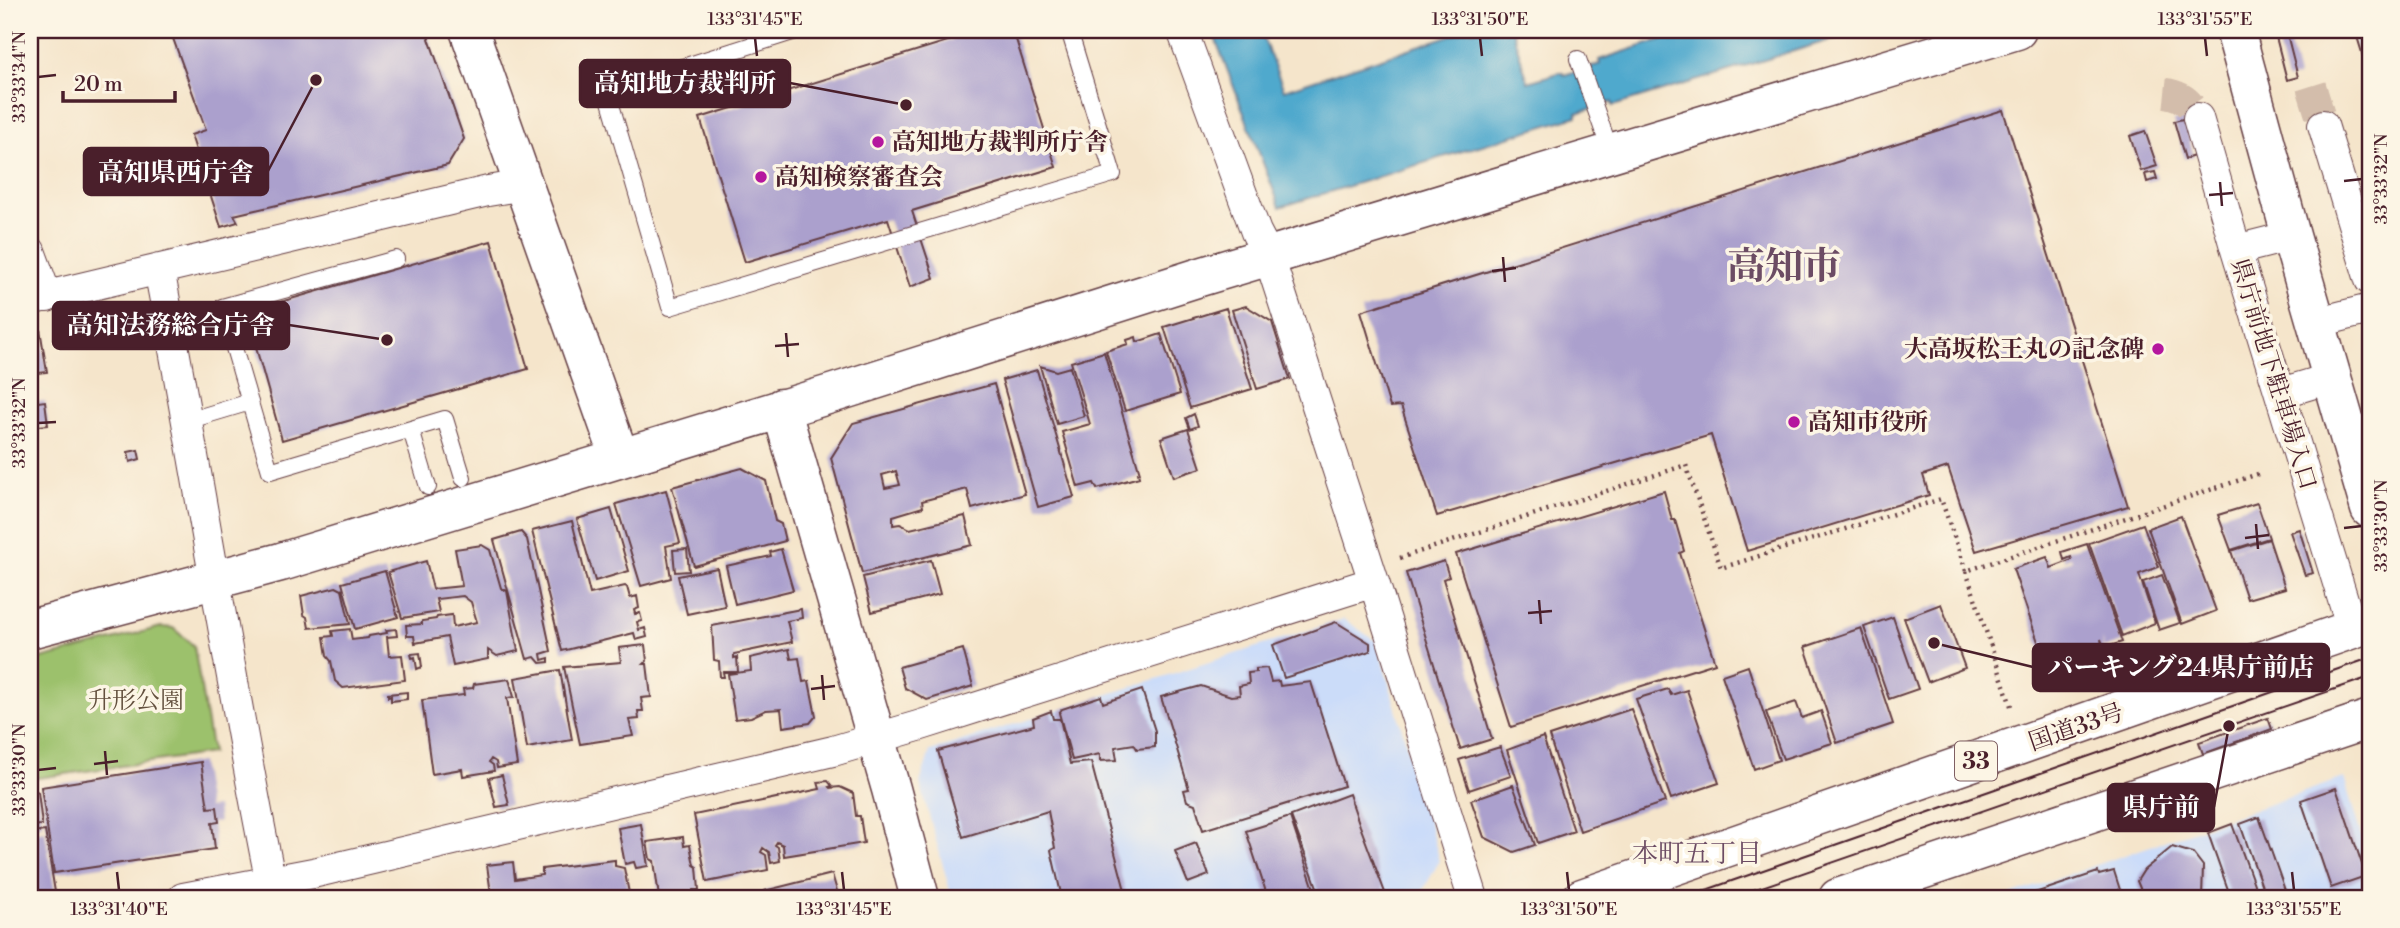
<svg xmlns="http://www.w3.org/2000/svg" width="2400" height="928" font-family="'Libre Bodoni','Noto Serif JP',serif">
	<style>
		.built { fill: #cbdcf9 }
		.green { fill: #9cc16c; stroke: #73704c; stroke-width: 2 }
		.water { fill: #50a9cd; stroke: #4d647c; stroke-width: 2 }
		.building { fill: #aba0cd; fill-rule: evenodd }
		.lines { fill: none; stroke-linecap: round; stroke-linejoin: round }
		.minor-tunnel { stroke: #d3bdab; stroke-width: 30; stroke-dasharray: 30 15; stroke-linecap: butt }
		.service-casing { stroke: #643d43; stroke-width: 18 }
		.minor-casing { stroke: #643d43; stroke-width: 32 }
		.tertiary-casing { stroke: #643d43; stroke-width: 41 }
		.trunk-casing { stroke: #643d43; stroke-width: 41 }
		.path { stroke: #643d43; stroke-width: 4.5; stroke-dasharray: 2 5; stroke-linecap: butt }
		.service { stroke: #fff; stroke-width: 16 }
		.minor { stroke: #fff; stroke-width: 30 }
		.tertiary { stroke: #fff; stroke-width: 38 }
		.trunk { stroke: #fff; stroke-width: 38 }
		.tram { stroke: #4a1f2b; stroke-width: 2 }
		.ticks { fill: none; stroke: #4a1f2b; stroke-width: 2.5 }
		.poi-dot { fill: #b5179e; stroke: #fcf5e5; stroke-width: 2.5 }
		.labels { text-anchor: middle; stroke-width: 7; stroke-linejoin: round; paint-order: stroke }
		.shield { fill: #fcf5e5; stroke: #7f5f63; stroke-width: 2 }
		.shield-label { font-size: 23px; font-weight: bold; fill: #4a1f2b }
		.poi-label { font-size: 24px; font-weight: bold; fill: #4a1f2b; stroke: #fcf5e5; text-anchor: start }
		.street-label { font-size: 24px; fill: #4a1f2b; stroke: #fcf5e5 }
		.park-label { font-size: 24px; fill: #63503e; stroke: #fcf5e5 }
		.neighbourhood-label { font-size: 26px; fill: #6c4c64; stroke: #fcf5e5 }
		.town-label { font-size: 38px; font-weight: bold; fill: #6c4c64; stroke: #fcf5e5 }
		.leader { fill: none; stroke: #4a1f2b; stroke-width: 2.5 }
		.callout-dot { fill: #4a1f2b; stroke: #fcf5e5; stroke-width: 2.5 }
		.callout { fill: #4a1f2b; stroke: #4a1f2b; stroke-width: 2.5 }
		.callout-label { font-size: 26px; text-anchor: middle; font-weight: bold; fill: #fff }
		.neatline { fill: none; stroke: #4a1f2b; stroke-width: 2.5 }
		.ticks-label { font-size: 18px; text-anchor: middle; fill: #4a1f2b }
	</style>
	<rect width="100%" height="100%" fill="#fcf5e5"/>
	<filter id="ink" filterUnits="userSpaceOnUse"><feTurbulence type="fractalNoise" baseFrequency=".0143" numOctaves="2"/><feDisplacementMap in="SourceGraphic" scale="14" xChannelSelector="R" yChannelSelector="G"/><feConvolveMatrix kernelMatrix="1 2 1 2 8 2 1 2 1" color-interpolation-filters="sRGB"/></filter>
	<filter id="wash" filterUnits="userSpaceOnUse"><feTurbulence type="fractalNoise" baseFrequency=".00686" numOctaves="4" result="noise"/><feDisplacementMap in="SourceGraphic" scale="28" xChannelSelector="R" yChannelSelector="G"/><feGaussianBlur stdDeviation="1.57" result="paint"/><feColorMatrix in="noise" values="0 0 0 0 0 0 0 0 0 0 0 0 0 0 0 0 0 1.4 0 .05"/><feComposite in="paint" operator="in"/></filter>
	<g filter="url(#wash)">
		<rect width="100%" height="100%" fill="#f5e5cb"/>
		<path class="built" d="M2352 30H2370V93Z
			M1344 619 1377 642 1436 847 1439 862 1422 892 1402 898H952L920 783 930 751Z
			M2344 778 2370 866V898H2002Z"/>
		<path class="green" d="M161 627 173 628 194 646 212 753 30 779V662Z"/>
		<path class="water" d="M1212 30H1260L1284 90 1467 30H1512L1528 82 1562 72 1564 75 1600 64 1599 60 1691 30H1863L1613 106 1612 102 1577 113V116L1280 207Z"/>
		<g id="blocks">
			<path class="building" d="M170 30H426L464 139 448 165 234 215 238 222 221 227 191 135 206 130Z
				M983 30H1013L1056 167 912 211 934 278 910 287 888 219 745 262 700 118Z
				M2355 30H2370V63L2368 64 2365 55 2363 56Z
				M2287 34 2298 77 2287 80 2276 37Z
				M2003 110 2128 506 1976 551 1948 467 1923 475 1929 495 1747 551 1711 435 1437 516 1401 406 1390 407 1361 311Z
				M2183 119 2194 156 2185 159 2174 121Z
				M2145 131 2157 166 2141 171 2130 136Z
				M2155 172 2157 179 2147 182 2145 174Z
				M491 241 528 369 282 440 246 312Z
				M1246 306 1272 322 1290 379 1257 389 1232 310Z
				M1226 308 1252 389 1190 408 1164 327Z
				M39 323 47 372 30 374V324Z
				M1161 334 1180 394 1125 411 1106 351 1128 344 1127 340 1136 337 1137 342Z
				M1104 352 1140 473H1138L1139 477 1097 489 1094 483 1078 487 1062 432 1090 424 1071 362Z
				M1040 366 1056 371 1070 367 1084 416 1057 424Z
				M1037 370 1074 497 1038 507 1002 380Z
				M994 384 1025 494 972 509 967 489 922 501 923 507 893 516V525L900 524 910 529 965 516 972 545 862 573 831 458 853 423ZM896 471 900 485 885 488 882 475Z
				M45 401 48 425 38 426 37 422H31L30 403Z
				M1194 414 1198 426 1190 429 1186 418Z
				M1188 429 1201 468 1174 477 1161 438Z
				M138 450 140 459 130 462 128 452Z
				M742 468 766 481 775 521 781 524 785 541 694 566 672 487Z
				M666 490 680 543 666 546 671 578 641 586 616 504Z
				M1664 491 1672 520H1675L1684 551 1680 553 1715 663 1511 727 1456 554Z
				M2257 503 2269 538 2231 550 2218 515Z
				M611 509 629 571 595 581 577 519Z
				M2181 516 2216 611 2182 624 2148 528Z
				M572 521 590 594 625 586 627 587 630 598 637 596 639 608 634 610 635 614 640 613 642 621 637 622 639 630 645 628 647 637 636 640 634 633 562 651 532 531Z
				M2143 524 2159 567 2139 574 2155 623 2122 636 2089 543Z
				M2299 529 2313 573 2305 575 2290 532Z
				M521 532 527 539 551 651 541 654 542 660 549 658V662L540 663 535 657 527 659 494 540Z
				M2269 539 2285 588 2247 599 2231 551Z
				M2087 544 2122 642 2104 648 2101 639 2103 651 2047 668 2013 569 2047 557 2051 568 2072 560 2071 557 2064 560 2062 552Z
				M482 545 490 550 501 588 507 591 518 651 497 656 488 650V659L453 666 447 637 415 643 414 636H407L406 625 422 624V621L436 619 437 617 452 615 453 627 477 622 471 602 463 596 436 599 439 612 402 618 388 572 426 561 433 589 462 586 455 549Z
				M687 549 689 571 675 572 673 550Z
				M781 549 793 590 735 604 726 566 771 556 770 552Z
				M931 560 940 594 872 612 863 577Z
				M1444 561 1449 577 1443 579 1492 739 1460 749 1406 573Z
				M717 568 725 606 687 614 678 576Z
				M385 571 398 617 355 629 342 583Z
				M2162 575 2180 623 2159 630 2143 582Z
				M336 587 342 590 350 624 309 628 307 617 304 615 301 596Z
				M1941 604 1965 668 1928 682 1904 618Z
				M801 609 802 618 787 621 792 642 734 654V658L737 657 738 672H723L724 677H720L719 661 714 660 712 626Z
				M1893 617 1918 689 1889 699 1864 627Z
				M1336 622 1370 643V651L1284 678 1273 645Z
				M1861 628 1893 724 1837 743 1805 647Z
				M350 629 352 640 368 638 369 636 387 633 386 630 396 629 397 636 387 637 389 656 402 655 405 680 343 688 335 681 331 661 327 656 324 637 333 636 332 631Z
				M645 645 647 661 644 664H647L651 697 641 698 643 711H638L639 719 629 720 633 736 580 744 564 667 621 662 619 648Z
				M789 649 791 659 799 658 803 682 809 681 816 716 810 723 783 727 781 709 766 710 751 717 735 719 728 674 751 671 750 658Z
				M963 649 973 686 927 700 905 688 899 667Z
				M420 653 422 667 417 669 415 657 412 658 411 654Z
				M1748 666 1779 760 1754 769 1722 675Z
				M1267 668 1271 682 1279 681 1280 686 1311 682 1344 786 1203 830 1195 804 1187 801 1184 790 1189 789 1161 697 1201 686 1231 696 1240 695 1239 686 1249 684 1248 673 1256 672V669Z
				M560 670 572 740 527 748 515 678Z
				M509 679 514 697 507 698 517 765 497 768 496 762 491 759 489 762 493 765 494 771 463 776 462 769 432 774 422 700 464 695 463 689 473 688 474 684Z
				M1668 689 1671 695 1687 690 1719 783 1671 799 1636 699Z
				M1142 690 1155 731V747L1137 749 1134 744 1115 747 1117 760 1100 761V754L1072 760 1059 713 1062 709 1101 696 1103 703Z
				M407 692V699L391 701V696L388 697V694Z
				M1796 702 1802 718 1821 711 1832 743 1783 759 1766 712Z
				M1631 709 1665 802 1580 831 1549 736Z
				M1051 711 1053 719H1060L1070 764 1091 762 1127 898H1062L1051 850 1055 848 1048 811 963 837 938 751 1034 725 1033 718Z
				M2268 718 2272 729 2203 754 2199 742Z
				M1543 737 1574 831 1538 843 1507 750Z
				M1500 747 1511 776 1469 790 1459 760Z
				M201 762 208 808 217 807 219 822 212 823 215 849 54 873 41 787Z
				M502 775 509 805 496 807 489 778Z
				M828 781 832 786 829 787 830 788 840 787 853 793 856 816H860L864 843 784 856 783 845 777 842 775 845 778 847 780 861 771 863 769 852 763 848 761 852 766 855 768 870 707 882 694 815 820 789 818 782Z
				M1513 785 1535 845 1514 852 1484 837 1471 800Z
				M30 788 38 792 42 825 30 826Z
				M2336 788 2366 876 2331 888 2301 800Z
				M1349 794 1360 826 1387 898H1321L1291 816Z
				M1290 817 1317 898H1268L1246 831Z
				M2259 817 2286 893 2270 898H2266L2240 824Z
				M641 824 648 866 636 868 634 862 625 864 618 828Z
				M2232 824 2259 898H2231L2208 833Z
				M45 831 56 898H30V833Z
				M683 837 684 846 690 845 694 865 697 867 699 890H693V898L659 897 654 861 650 859 647 842Z
				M1196 843 1209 875 1188 883 1175 851Z
				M2172 847 2193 853 2203 866 2202 898H2144L2137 881 2144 870Z
				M615 860V866L624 868 630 898H494L491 894 487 865 513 862 515 879 542 875V869Z
				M2114 871 2121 893 2114 895 2115 898H2020L2098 872 2099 875Z
				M832 874 839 898H765L764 891Z"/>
		</g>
	</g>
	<g filter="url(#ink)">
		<use href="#blocks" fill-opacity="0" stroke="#643d43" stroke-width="2"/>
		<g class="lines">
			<path class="minor-tunnel" d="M2311 86 2323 125
				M2165 93C2183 95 2190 103 2198 118"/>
			<defs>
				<path id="service" d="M799 30 607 91 670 307 1113 174 1069 30
					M1578 59 1611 153
					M396 259 222 307 270 471 445 419 463 478
					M187 421 250 402
					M411 430 428 487"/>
				<path id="minor" d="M1182 30 1256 232 1269 257 1374 582 1473 898
					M2198 118 2236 250 2352 629
					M2323 125 2370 280
					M2236 250 2291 236
					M30 251 47 297
					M159 269C199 478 231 689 274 898
					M30 300 488 191 524 185
					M2315 323 2370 309
					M2281 393 2331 378
					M183 898 313 873 833 751 918 726 1374 582"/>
				<path id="tertiary" d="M469 30 620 458
					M2235 30 2291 236 2370 509
					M781 408 891 789 920 898
					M30 629 281 562 834 393 1200 277 2017 30"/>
				<path id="trunk" d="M1582 898 2370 623
					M1838 898 2370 719"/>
			</defs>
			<use href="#service" class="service-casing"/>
			<use href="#minor" class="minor-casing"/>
			<use href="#tertiary" class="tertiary-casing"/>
			<use href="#trunk" class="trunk-casing"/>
			<path class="path" d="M1400 558 1686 465 1721 568 1941 499 1966 571
				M2011 706 1966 571 2261 473"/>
			<use href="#service" class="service"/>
			<use href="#minor" class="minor"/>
			<use href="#tertiary" class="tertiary"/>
			<use href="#trunk" class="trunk"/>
			<path class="tram" d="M1683 898 2370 658
				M1730 898 2370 677"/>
		</g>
	</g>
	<path class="ticks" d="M755 38 757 56M1480 38 1482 56M2205 38 2207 56M38 77 56 75M2344 181 2362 179M2220 182 2222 206M2209 195 2233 193M1503 257 1505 282M1492 271 1516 268M786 333 788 357M775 346 799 344M38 423 56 422M2256 524 2258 549M2344 528 2362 526M2245 538 2269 535M1539 600 1541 624M1528 613 1552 611M822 675 824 700M811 689 835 686M105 751 107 775M94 764 118 761M38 770 56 768M117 872 119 890M842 872 844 890M1567 872 1569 890M2292 872 2294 890"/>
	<g class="poi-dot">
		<circle cx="878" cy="142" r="7"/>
		<circle cx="761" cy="177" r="7"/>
		<circle cx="2158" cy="349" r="7"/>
		<circle cx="1794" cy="422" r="7"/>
	</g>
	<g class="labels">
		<rect class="shield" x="1955" y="741.5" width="42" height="39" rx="5"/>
		<g class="shield-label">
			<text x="1976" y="769">33</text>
		</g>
		<g class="poi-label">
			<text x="892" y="150">高知地方裁判所庁舎</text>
			<text x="775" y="185">高知検察審査会</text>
			<text x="2144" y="357" text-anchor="end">大高坂松王丸の記念碑</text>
			<text x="1808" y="430">高知市役所</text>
		</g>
		<g class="street-label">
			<text transform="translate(2274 374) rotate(73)" y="8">県庁前地下駐車場入口</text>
			<text transform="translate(2076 727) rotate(-19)" y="8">国道33号</text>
		</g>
		<g class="park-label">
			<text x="136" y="708">升形公園</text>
		</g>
		<g class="neighbourhood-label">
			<text x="1697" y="862">本町五丁目</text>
		</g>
		<g class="town-label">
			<text x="1784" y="279">高知市</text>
		</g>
	</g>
	<path class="leader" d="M906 105L790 83M316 80L268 171M387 340L289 325M1934 643L2033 667M2229 726L2214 807"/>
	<g class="callout-dot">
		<circle cx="906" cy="105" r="7"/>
		<circle cx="316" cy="80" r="7"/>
		<circle cx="387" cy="340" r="7"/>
		<circle cx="1934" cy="643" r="7"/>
		<circle cx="2229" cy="726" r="7"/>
	</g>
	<g class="callout">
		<rect x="580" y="60" width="210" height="47" rx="7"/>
		<rect x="84" y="148" width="184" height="47" rx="7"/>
		<rect x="53" y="302" width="236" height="47" rx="7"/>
		<rect x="2033" y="644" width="296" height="47" rx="7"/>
		<rect x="2108" y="784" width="106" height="47" rx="7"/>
	</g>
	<g class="callout-label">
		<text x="685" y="92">高知地方裁判所</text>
		<text x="176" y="181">高知県西庁舎</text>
		<text x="171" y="334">高知法務総合庁舎</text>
		<text x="2181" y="676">パーキング24県庁前店</text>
		<text x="2161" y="816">県庁前</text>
	</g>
	<rect width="2400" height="928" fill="none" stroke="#fcf5e5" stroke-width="77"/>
	<path d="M63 91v10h112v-10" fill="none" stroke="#4a1f2b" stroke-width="3.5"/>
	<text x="74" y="91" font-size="21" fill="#4a1f2b" stroke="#fcf5e5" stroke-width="5" paint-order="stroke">20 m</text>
	<rect x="38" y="38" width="2324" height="852" class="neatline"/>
	<g class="ticks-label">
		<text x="755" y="25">133°31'45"E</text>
		<text x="1480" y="25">133°31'50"E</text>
		<text x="2205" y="25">133°31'55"E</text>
		<text transform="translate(19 77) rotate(-90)" y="6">33°33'34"N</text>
		<text transform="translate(2381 179) rotate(-90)" y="6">33°33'32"N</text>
		<text transform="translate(19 423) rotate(-90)" y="6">33°33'32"N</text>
		<text transform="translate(2381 526) rotate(-90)" y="6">33°33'30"N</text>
		<text transform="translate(19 770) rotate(-90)" y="6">33°33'30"N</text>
		<text x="119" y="915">133°31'40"E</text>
		<text x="844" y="915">133°31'45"E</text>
		<text x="1569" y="915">133°31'50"E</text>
		<text x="2294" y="915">133°31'55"E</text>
	</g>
</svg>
